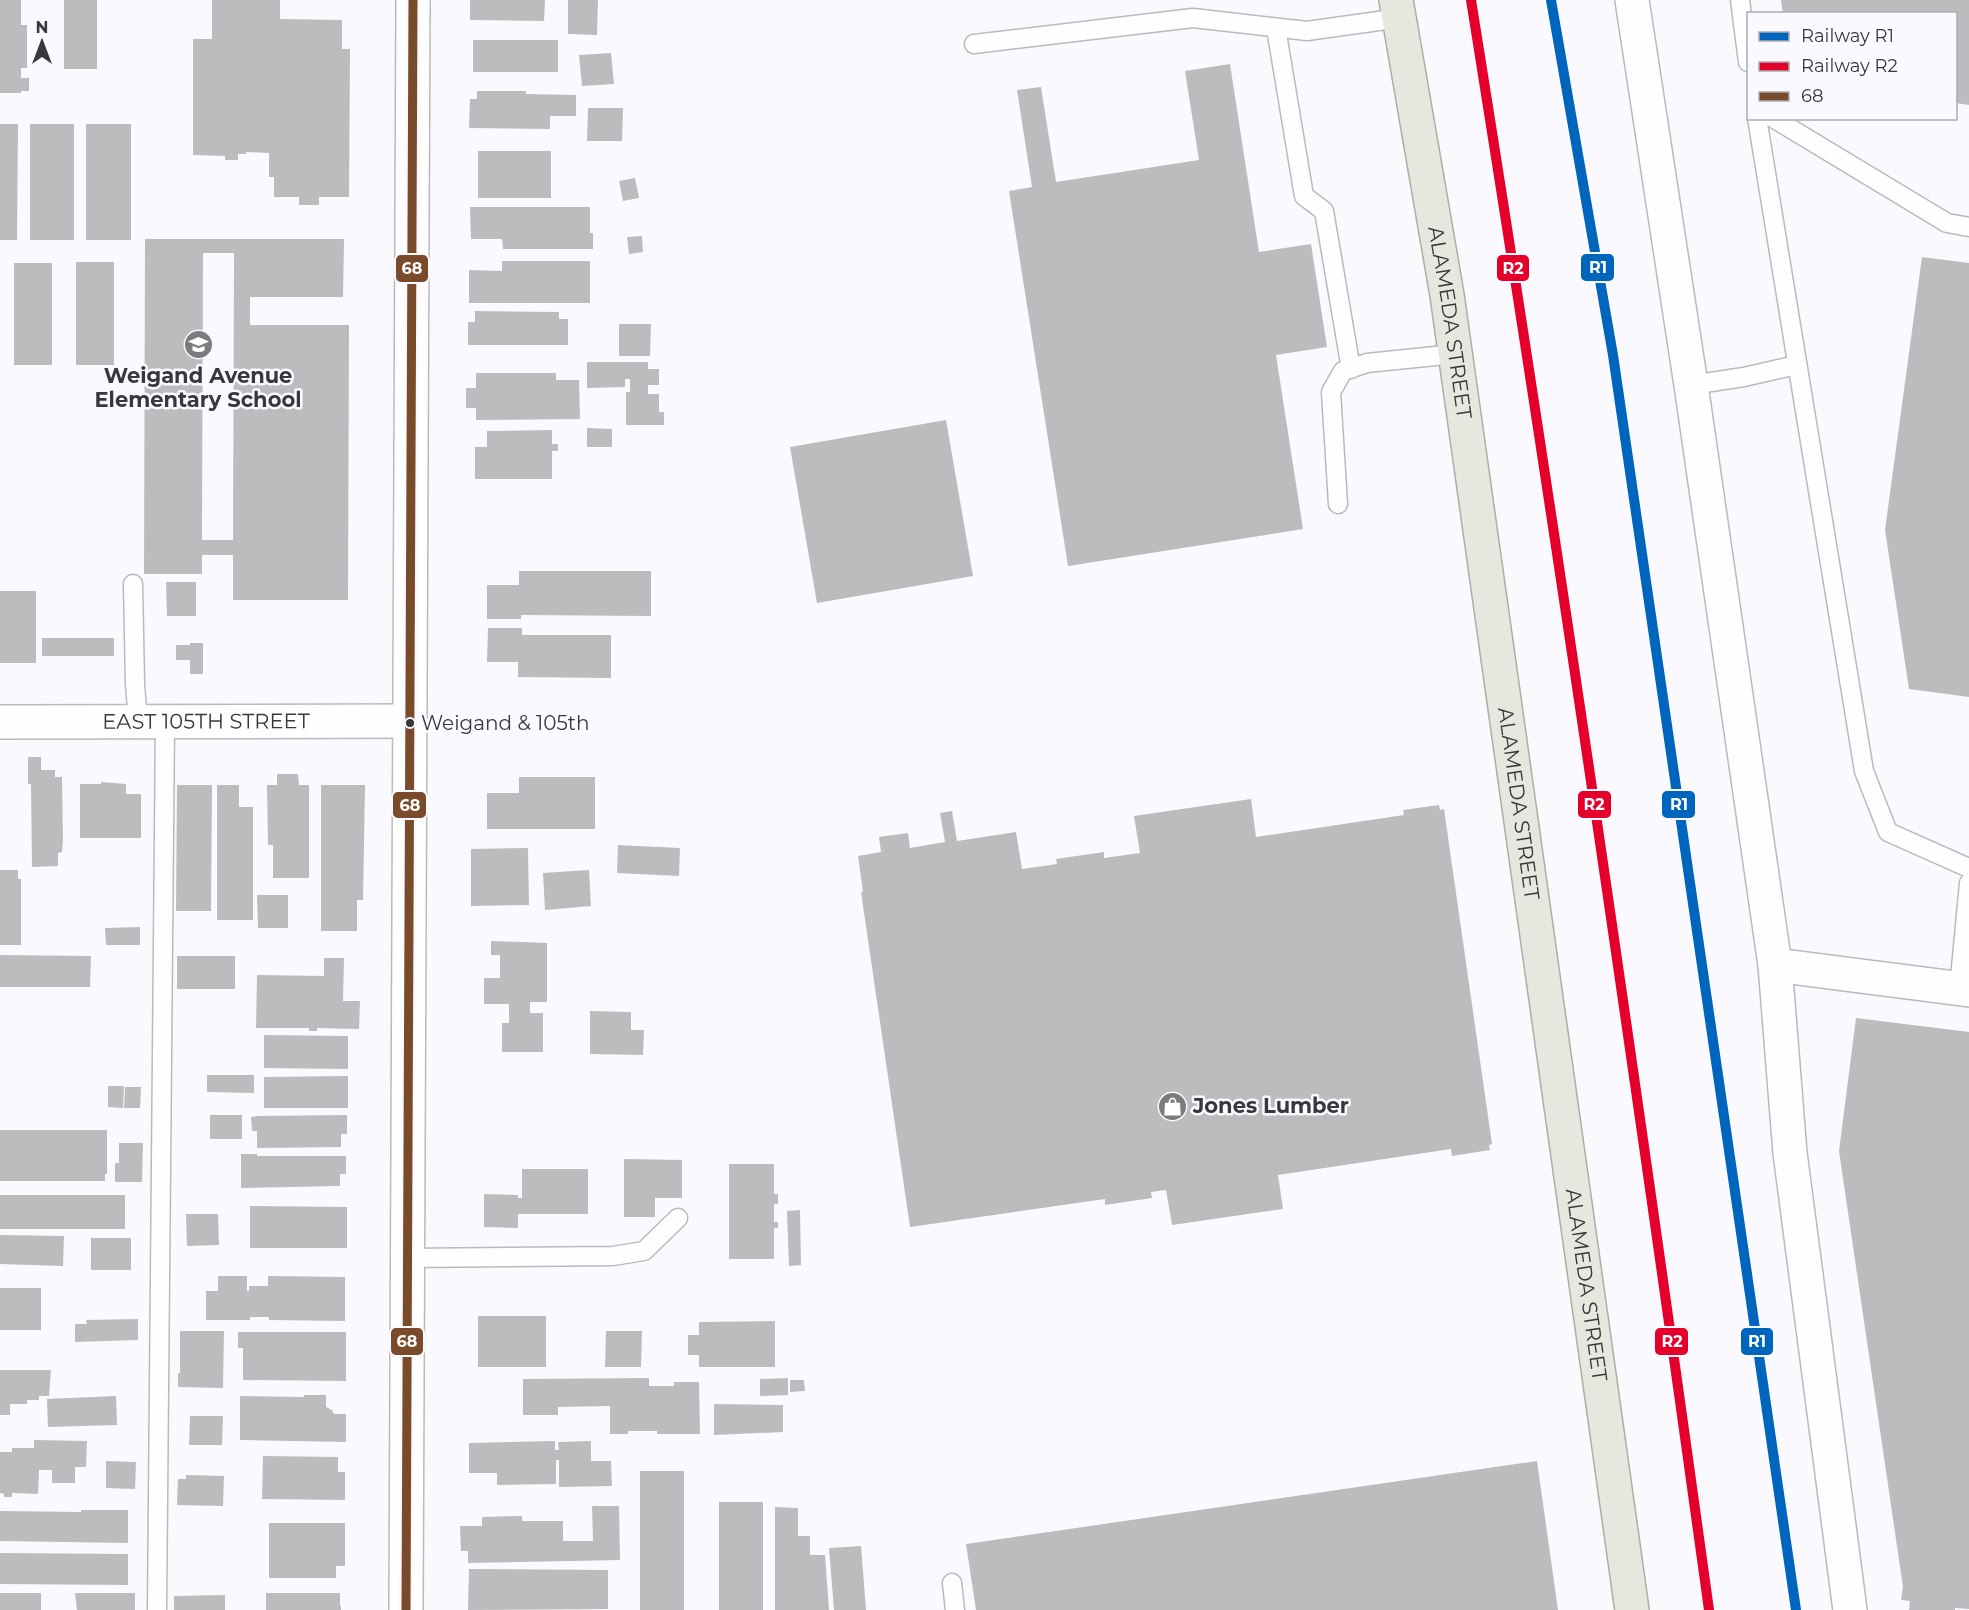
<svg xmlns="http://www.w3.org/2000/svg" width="1969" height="1610" font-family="Montserrat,sans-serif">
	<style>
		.building { fill: #bcbcbf; fill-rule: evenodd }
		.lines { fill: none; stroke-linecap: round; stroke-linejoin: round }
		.lane-casing { stroke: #bababe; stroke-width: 21 }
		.street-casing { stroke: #bababe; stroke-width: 36 }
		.secondary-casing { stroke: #bababe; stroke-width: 36 }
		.primary-casing { stroke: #aeaea2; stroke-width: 36 }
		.lane { stroke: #fefeff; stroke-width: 18 }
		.street { stroke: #fefeff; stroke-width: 33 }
		.secondary { stroke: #fefeff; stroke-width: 33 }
		.primary { stroke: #e7e6df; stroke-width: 33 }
		.bus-1-casing { stroke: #f9f9ff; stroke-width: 14 }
		.bus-1 { stroke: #7a4b2a; stroke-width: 9 }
		.rail-1-casing { stroke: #f9f9ff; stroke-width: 15 }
		.rail-2-casing { stroke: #f9f9ff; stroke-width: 15 }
		.rail-1 { stroke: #0065bd; stroke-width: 10 }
		.rail-2 { stroke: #e4002b; stroke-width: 10 }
		.bus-dot { fill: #38383b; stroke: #f9f9ff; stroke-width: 2 }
		.labels { text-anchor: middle; stroke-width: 5; stroke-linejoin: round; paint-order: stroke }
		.bus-label { font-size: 20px; fill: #38383b; stroke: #f9f9ff; text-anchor: start }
		.street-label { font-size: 21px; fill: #38383b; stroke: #f9f9ff }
		.poi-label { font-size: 21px; font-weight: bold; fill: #38383b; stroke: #f9f9ff }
		.line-badge { stroke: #f9f9ff; stroke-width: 2 }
		.badge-label { font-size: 16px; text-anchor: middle; font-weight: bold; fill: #fff }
	</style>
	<rect width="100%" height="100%" fill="#fafafe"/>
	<path class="building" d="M0 0H21V25H27V68H21V78H29V91H21V93H0Z
		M64 0H97V69H64Z
		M212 0H280V19L342 20V49H350L349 197H319V205H299V197H274V177H269V153L246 152V154H238V160H225V156L193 155V39H212Z
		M470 0H545L544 21 470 20Z
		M568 0H598L597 35 568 34Z
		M1781 0H1969V105L1956 103V14H1783Z
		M473 40H558V72H473Z
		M611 53 614 84 582 86 579 55Z
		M1230 64 1259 252 1311 244 1327 347 1276 355 1303 529 1068 566 1009 191 1032 187 1017 90 1041 87 1056 182 1199 160 1185 71Z
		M477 91H526V94L576 95V116H550V129L469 128 470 99H477Z
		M588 108H623L622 141H587Z
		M0 124H18L17 240H0Z
		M30 124H74V240H30Z
		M86 124H131V240H86Z
		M478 151H551V198H478Z
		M635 178 639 198 623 201 619 181Z
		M470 207H590V233H593V249H503L502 239H471Z
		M642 236 643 252 629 254 627 237Z
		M145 239H344L343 297H250V325H349L348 600H233V555H202V574H144ZM203 253H234L233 540H202Z
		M1922 257 1969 263V697L1909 689 1885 530Z
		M502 261H590V303H469V270L502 271Z
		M76 262H114V365H76Z
		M14 263H52V365H14Z
		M475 311 559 312V319H568V345H468V322H475Z
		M619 324H651L650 356H619Z
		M587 362H648V369H659V385H648V394H659V412H664V425H626V392H630V379H625V387L587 388Z
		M476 373H556V380H579L580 419 476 420V408H466V388H476Z
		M946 420 973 576 817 603 790 447Z
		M587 428 612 429V447H587Z
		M552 430V444H558V451H552V479H475V447H487V431Z
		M519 571H651V616L521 615V619H487V585H519Z
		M166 582H196V616H167Z
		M0 591H36V663H0Z
		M488 628H522V635H611V678L518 677V662H487Z
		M42 638H114V656H42Z
		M190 643H203V674H190V660H176V645H190Z
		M28 757H41V770H55V777H62L63 841 62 852 58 853V866L32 867 31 784H28Z
		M277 774H298L299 785H309V878H273V845H268L267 785H277Z
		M519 777H595V829H487V793H519Z
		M101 782 126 784V794H141V838H80V784H101Z
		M177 785H212L211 911H176Z
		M217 785H239V807H253V920H217Z
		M321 785H365L363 900H357V931H321Z
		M1251 799 1256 837 1404 815 1403 810 1439 805 1440 810 1444 809 1492 1144 1489 1145 1490 1150 1452 1156 1451 1149 1278 1175 1283 1209 1172 1225 1166 1190 1151 1192 1152 1198 1105 1205V1199L910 1227 861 892H863L858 856 881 852 879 837 908 833 910 848 945 842 940 813 952 811 957 841 1016 832 1022 869 1057 864 1056 859 1104 852V858L1140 853 1134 816Z
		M618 845 680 848 679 876 617 873Z
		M528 848 529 905 471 906V849Z
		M0 870H18V879H21V945H0Z
		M589 870 591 906 545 910 543 873Z
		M257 895H288V928H258Z
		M140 927V945H106L105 928Z
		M491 941 547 943V1002H530V1013H543V1052H502V1023H509V1004H484V978H500V955H491Z
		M0 955 91 956 90 987H0Z
		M177 956H235V989H177Z
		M324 958H344L343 1001H360L359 1029 317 1028V1031H309V1028H256L257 975 324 976Z
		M590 1011 631 1012V1030H644L643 1055 590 1054Z
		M1856 1018 1969 1032V1609L1955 1608V1610H1909L1910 1601 1901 1600 1903 1587 1839 1151Z
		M264 1035 348 1036V1069L264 1068Z
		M207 1075H254V1093L207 1092Z
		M348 1076V1108H264V1077Z
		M108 1086H124L123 1108 108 1107Z
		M125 1087H141L140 1108H124Z
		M210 1115H242V1139H210Z
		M347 1115V1134H341V1147L257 1148V1131H252L251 1117 257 1116Z
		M0 1130H107V1174H105V1181H0Z
		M119 1143H143L142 1182H115V1163H119Z
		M241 1154H257V1156H346V1174H340V1186L241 1188Z
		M624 1159 682 1160V1198H655V1217H624Z
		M729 1164H774V1194H778V1204H774V1222H778V1228H774V1259H729Z
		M522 1169H588V1214H518V1228L484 1227V1194L518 1195V1198H522Z
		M0 1195H125V1229H0Z
		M250 1206 347 1207V1248H250Z
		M800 1210 801 1265 789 1266 787 1211Z
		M186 1214H218L219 1245 187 1246Z
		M0 1235 64 1236 63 1266 0 1264Z
		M91 1238H131V1270H91Z
		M218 1276H247V1291H249V1286H268V1276L345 1277V1321L269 1320V1317H250V1320H206V1291H218Z
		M0 1288H41V1330H0Z
		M478 1316H546V1367H478Z
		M138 1319V1340L75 1342V1324H87L86 1320Z
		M775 1321V1367H699V1355H688V1335H699V1322Z
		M180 1331H224L223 1388 178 1387V1373H180Z
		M606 1331H642L641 1367H605Z
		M238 1332H346V1381L243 1380V1348H238Z
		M0 1370H51L49 1396H39V1400H27V1404H10V1415H0Z
		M649 1378V1386H674V1382H699L700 1434H657V1431H628V1434H610V1406L558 1407V1415H523V1379Z
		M788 1378V1395L760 1396V1379Z
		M790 1380H804L805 1391 790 1392Z
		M304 1395H326V1407L332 1410 334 1414H346V1442L240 1440V1396L304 1397Z
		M116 1396 117 1425 48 1427 47 1399Z
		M714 1404 783 1405V1432L714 1435Z
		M190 1416H223L222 1445H189Z
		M34 1440 87 1441 86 1467H75V1483H52V1470H39L38 1494 12 1493V1497H4V1494L0 1493V1452H12V1448H34Z
		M555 1441V1450H559L558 1442 591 1441V1461H611L612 1486 559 1487V1460H556V1484L497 1485V1473H469V1443Z
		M263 1456 338 1457V1472H345V1500L262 1499Z
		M106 1461 136 1462 135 1489 106 1488Z
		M1537 1461 1558 1610H976L966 1544Z
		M640 1471H684V1610H640Z
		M186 1475 224 1476 223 1506 177 1505 178 1479H186Z
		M719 1502H763V1610H719Z
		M592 1506H619L620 1560 468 1563V1551H461L460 1526H482V1517L522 1516V1521H563V1541H593Z
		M775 1507 798 1508V1536H810V1555H825L829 1610H775Z
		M81 1510H128V1543L0 1541V1511L81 1512Z
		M269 1523H345V1566H336V1578H269Z
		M861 1546 866 1610H834L829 1548Z
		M0 1553 128 1554V1585L0 1584Z
		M469 1569 608 1570V1609L468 1610Z
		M0 1593H41V1610H0Z
		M75 1593H135V1610H77Z
		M266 1593H340V1606H341V1610H266Z
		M225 1595V1610H174V1596Z"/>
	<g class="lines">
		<defs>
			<path id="lane" d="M1740 0 1748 62
				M1276 28 1304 196 1324 211 1351 369
				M974 44 1193 18 1307 31 1400 18
				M1757 118 1864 771 1888 832 1969 868
				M1773 118 1947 223 1969 227
				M1691 385 1744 377 1797 365
				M1338 504 1331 392 1343 371 1367 363 1455 354
				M133 584 135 684 138 722
				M1959 989 1969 883
				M408 1258 613 1256 644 1251 678 1218
				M952 1583 955 1610
				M157 1610 165 722"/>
			<g id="street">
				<path id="s1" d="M0 722 411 721"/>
				<path d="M1775 965 1969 990"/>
				<path d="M406 1610 413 0"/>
			</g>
			<path id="secondary" d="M1632 0 1691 385 1775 965 1790 1153 1850 1610"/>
			<g id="primary">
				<path id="s2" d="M1396 0 1447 295 1632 1610"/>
			</g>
		</defs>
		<use href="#lane" class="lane-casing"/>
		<use href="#street" class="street-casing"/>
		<use href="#secondary" class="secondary-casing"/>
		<use href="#primary" class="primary-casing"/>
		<use href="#lane" class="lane"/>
		<use href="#street" class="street"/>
		<use href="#secondary" class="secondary"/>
		<use href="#primary" class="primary"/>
		<defs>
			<path id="bus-1" d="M406 1610 413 0"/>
		</defs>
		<use href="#bus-1" class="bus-1-casing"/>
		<use href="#bus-1" class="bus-1"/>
		<defs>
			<path id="rail-1" d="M1551 0 1613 355 1796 1610"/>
			<path id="rail-2" d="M1471 0C1557 536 1635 1073 1709 1610"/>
		</defs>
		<use href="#rail-1" class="rail-1-casing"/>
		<use href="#rail-2" class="rail-2-casing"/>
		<use href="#rail-1" class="rail-1"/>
		<use href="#rail-2" class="rail-2"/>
	</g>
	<defs>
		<symbol id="school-disc" viewBox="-11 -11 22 22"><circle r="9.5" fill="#7c7c7f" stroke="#f9f9ff"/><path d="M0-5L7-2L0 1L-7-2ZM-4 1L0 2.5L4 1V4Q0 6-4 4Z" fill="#fff"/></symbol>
		<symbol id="shop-disc" viewBox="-11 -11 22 22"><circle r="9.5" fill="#7c7c7f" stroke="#f9f9ff"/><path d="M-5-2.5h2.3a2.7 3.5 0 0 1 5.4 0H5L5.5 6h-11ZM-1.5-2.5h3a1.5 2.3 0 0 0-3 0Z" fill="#fff"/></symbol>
	</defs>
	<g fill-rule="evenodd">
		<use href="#school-disc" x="182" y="328" width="33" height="33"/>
		<use href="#shop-disc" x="1156" y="1090" width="33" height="33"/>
	</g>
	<circle class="bus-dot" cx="410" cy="723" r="5"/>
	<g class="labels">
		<g class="bus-label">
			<text x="421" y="730">Weigand &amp; 105th</text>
		</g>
		<g class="street-label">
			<text dy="7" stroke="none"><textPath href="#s2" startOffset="327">ALAMEDA STREET</textPath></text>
			<text dy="7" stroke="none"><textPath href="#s1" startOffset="206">EAST 105TH STREET</textPath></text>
			<text dy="7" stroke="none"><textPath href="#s2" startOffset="813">ALAMEDA STREET</textPath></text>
			<text dy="7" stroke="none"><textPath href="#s2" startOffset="1299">ALAMEDA STREET</textPath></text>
		</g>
		<g class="poi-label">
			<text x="198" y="383">Weigand Avenue<tspan x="198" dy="24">Elementary School</tspan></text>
			<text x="1193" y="1113" text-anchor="start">Jones Lumber</text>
		</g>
	</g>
	<g class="line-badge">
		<rect x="1580" y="253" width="35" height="29" rx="6" fill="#0065bd"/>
		<rect x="1496" y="254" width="34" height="28" rx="6" fill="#e4002b"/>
		<rect x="395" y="254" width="34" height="29" rx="6" fill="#7a4b2a"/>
		<rect x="1661" y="790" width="35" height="29" rx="6" fill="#0065bd"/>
		<rect x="1577" y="790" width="35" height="29" rx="6" fill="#e4002b"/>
		<rect x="392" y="791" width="35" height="28" rx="6" fill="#7a4b2a"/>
		<rect x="1654" y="1327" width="35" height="29" rx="6" fill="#e4002b"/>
		<rect x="1740" y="1327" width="34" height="29" rx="6" fill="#0065bd"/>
		<rect x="390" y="1327" width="34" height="29" rx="6" fill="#7a4b2a"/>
	</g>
	<g class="badge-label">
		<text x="1598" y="273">R1</text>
		<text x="1513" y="274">R2</text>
		<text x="412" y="274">68</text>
		<text x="1679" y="810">R1</text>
		<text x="1594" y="810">R2</text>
		<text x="410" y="811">68</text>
		<text x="1672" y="1347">R2</text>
		<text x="1757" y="1347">R1</text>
		<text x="407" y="1347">68</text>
	</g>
	<rect x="1747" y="12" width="210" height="108" fill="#f9f9ff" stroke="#acacb1" stroke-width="1.5"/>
	<rect x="1759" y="32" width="30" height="9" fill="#0065bd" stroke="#acacb1" stroke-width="1.5"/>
	<text x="1801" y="42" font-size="18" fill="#38383b">Railway R1</text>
	<rect x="1759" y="62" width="30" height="9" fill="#e4002b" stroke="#acacb1" stroke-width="1.5"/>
	<text x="1801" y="72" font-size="18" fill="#38383b">Railway R2</text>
	<rect x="1759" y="92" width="30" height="9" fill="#7a4b2a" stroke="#acacb1" stroke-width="1.5"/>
	<text x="1801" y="102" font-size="18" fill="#38383b">68</text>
	<g transform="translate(42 42)" stroke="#f9f9ff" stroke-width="4.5" paint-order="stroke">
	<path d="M0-4.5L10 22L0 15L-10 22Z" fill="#38383b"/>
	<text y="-9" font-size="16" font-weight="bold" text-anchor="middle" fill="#38383b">N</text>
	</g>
</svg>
